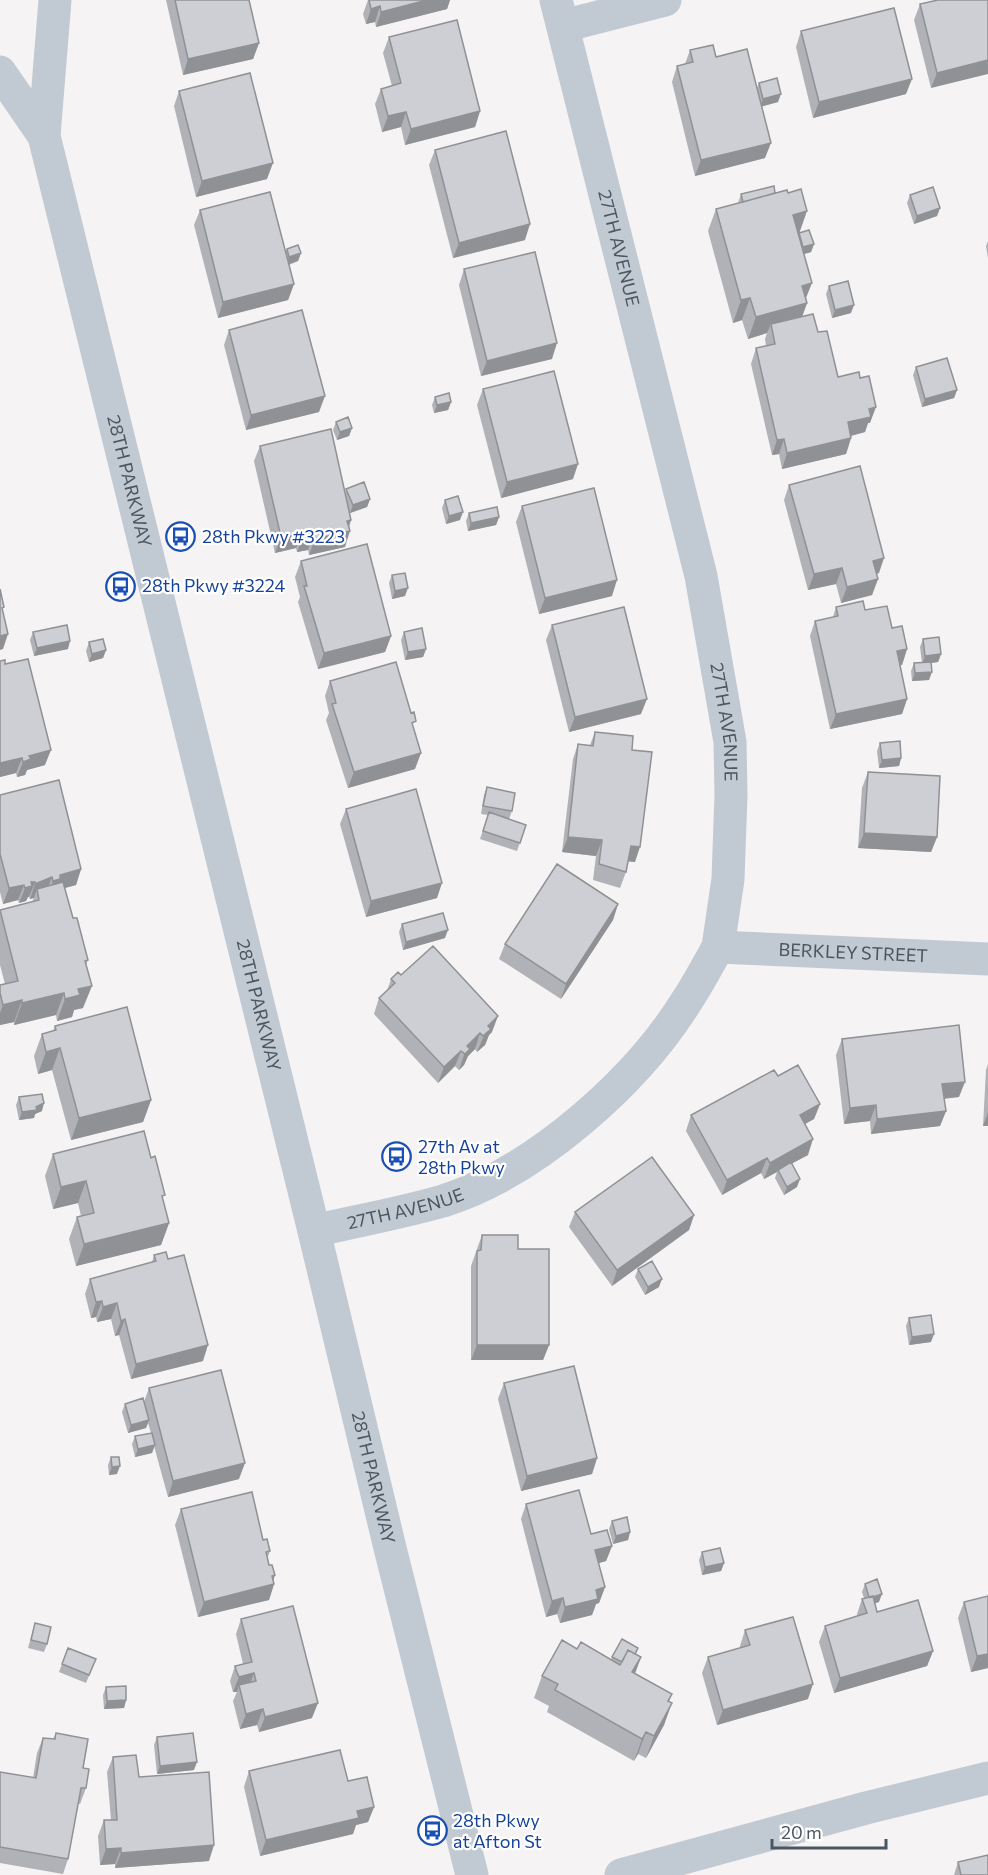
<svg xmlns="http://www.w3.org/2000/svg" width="988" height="1875" font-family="Commissioner,sans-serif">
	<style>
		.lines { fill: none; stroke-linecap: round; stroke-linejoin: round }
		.minor { stroke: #c1cad2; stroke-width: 33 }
		.tertiary { stroke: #c1cad2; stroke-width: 33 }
		.wall { fill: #b0b2b7 }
		.shaded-wall { fill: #909195 }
		.building { fill: #cdcfd5; stroke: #909195; stroke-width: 1.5 }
		.labels { text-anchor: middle; stroke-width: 4.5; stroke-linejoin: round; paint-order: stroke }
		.street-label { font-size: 18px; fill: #4a5661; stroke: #fff }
		.transit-label { font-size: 18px; fill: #164399; stroke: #fff; text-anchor: start }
	</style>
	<rect width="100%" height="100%" fill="#f5f3f3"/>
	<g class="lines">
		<g class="minor">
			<path id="s1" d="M556 0 701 576 730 742 731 795 728 879 718 947"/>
			<path d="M563 26 665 0"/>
			<path d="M621 1875 866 1808 988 1778"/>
		</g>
		<g class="tertiary">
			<path id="s2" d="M55 0 44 136 314 1231 390 1548 472 1875"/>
			<path d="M0 72 44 136"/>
			<path id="s3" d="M314 1231C357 1221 401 1213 443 1201 535 1172 636 1082 686 1002 698 984 708 965 718 947L988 959"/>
		</g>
	</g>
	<path class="wall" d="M166 0H249L259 43 253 59 183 75Z
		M368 0H450L447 9 376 27 375 22 366 24 363 14Z
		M988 0 931 88 914 20 920 4Z
		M801 31 906 94 813 118 796 47Z
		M389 37 480 111 475 127 405 145 401 127 382 132 375 104 381 89 392 86 383 53Z
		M690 50 716 57 757 88 759 83 778 102 762 106 765 158 695 176 672 82 677 66 685 64Z
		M179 91 267 179 196 197 174 106Z
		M435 150 525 240 453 258 429 165Z
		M775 193 799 233 814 244 811 252 804 254 806 298 807 303 802 317 818 332 838 377 870 423H868L865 432 851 436V438L846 454 782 469 779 454 772 455 751 364 756 348 766 346 765 339 767 333 748 339 742 320 733 323 708 231 716 209 738 203 741 194Z
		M910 195 940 208 937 216 914 224 907 203Z
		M200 210 285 252 287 249 301 253 298 261 289 265 294 284 288 300 218 318 194 225Z
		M988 241V258L986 246Z
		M464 269 552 359 481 376 459 285Z
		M829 286 851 313 832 318 826 294Z
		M229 330 319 412 246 430 224 345Z
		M916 367 957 390 954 398 922 407 913 375Z
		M483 389 573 479 501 498 477 405Z
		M435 397 451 402 448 410 434 413 432 405Z
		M336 422 352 428 349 436 337 440 333 430Z
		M260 446 345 493 346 489 370 499 367 507 350 513 349 511 351 520 345 547 309 555 308 550 297 552 296 548 275 553 254 461Z
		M789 485 879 573 876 574 878 579 872 595 841 603 836 584 808 590 784 500Z
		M445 500 460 520 446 524 442 508Z
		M522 506 612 596 539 614 516 522Z
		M469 513 499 517 496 525 468 531 466 521Z
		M301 561 391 636 385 652 318 669 298 602 300 597 295 577Z
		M392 575 405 596 392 599 389 583Z
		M836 607 865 610 892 628 907 649 902 665H900L907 699 902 714 830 729 810 636 815 621 833 617Z
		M552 625 641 714 569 732 546 640Z
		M33 632 68 649 34 656 30 640Z
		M404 632 426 649 423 657 405 660 401 640Z
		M923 639 941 654 938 662 931 663 929 680 912 681 911 671 914 663H922L920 647Z
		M89 642 106 650 103 658 89 662 86 651Z
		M0 661 5 664 45 765 27 770 25 775 17 777 16 773 0 777Z
		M330 681 414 728 415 769 348 788 326 720 329 713 325 696Z
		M595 732 632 750 635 862 628 861 626 872 620 888 593 880 596 856 562 852 573 759 578 744 590 745Z
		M880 743 901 758 899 766 879 768 877 751Z
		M868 772 937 837 931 852 858 848 862 788Z
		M487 787 512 811 509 819 506 818 526 825 517 851 480 839 488 815 481 814 484 795Z
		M0 795 81 869 76 885 65 888 73 918 88 960 86 965 83 1008 74 1010 72 1017 57 1021 56 1015 14 1025V1022L0 1025V985L5 984 0 965V910L32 902 34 898 30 899 29 897H28L26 901 19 903 18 900 3 904 0 892Z
		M346 809 437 898 366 917 340 824Z
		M618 904 613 920 561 999 499 959 505 944Z
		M402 924 445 938 403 950 399 932Z
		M401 975 492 1032 489 1035 485 1045 477 1052 475 1049 468 1056 464 1065 459 1070 455 1066 438 1083 374 1014 379 998 387 991 391 979Z
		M55 1026 151 1100 143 1122 71 1140 52 1070 38 1074 34 1056 42 1034 53 1031Z
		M842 1039 959 1097 944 1099 946 1111 940 1126 871 1134 870 1121 844 1124 836 1055Z
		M988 1064V1126H983L986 1070Z
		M778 1076 820 1104 814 1119 805 1124 808 1155 792 1163 797 1187 784 1195 775 1178 777 1172 764 1179 761 1173 722 1195 686 1131 691 1115Z
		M19 1097 42 1111 35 1114 34 1118 19 1120 16 1105Z
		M53 1154 151 1158 169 1223 161 1245 76 1266 69 1239 77 1217 81 1216 78 1203 53 1209 45 1176Z
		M575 1212 694 1215 689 1230 612 1286 569 1227Z
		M482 1235 518 1249 549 1345 543 1360H471V1266Z
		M154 1255 203 1361 131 1379 119 1335 115 1336 111 1319 97 1322 96 1317 91 1318 85 1294 90 1279 152 1262Z
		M638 1269 659 1287 645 1295 635 1277Z
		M909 1318 931 1342 909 1345 906 1326Z
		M504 1383 597 1458 592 1474 521 1491 498 1399Z
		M149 1388 239 1479 168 1497 154 1446 152 1453 135 1457 132 1444 135 1436 151 1433 148 1423 146 1428 128 1433 122 1412 125 1404 144 1402Z
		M111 1457 117 1474 109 1475 108 1465Z
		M526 1504 591 1534 612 1546 606 1561 598 1563 605 1587 599 1603 596 1604 592 1615 560 1623 557 1614 546 1617 521 1519Z
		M181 1509 263 1540 270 1551 267 1559 274 1584 269 1600 198 1617 175 1525Z
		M612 1521 630 1532 628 1540 613 1544 609 1529Z
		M702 1552 724 1563 721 1571 702 1575 699 1560Z
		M865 1584 879 1602 875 1603 877 1612 933 1651 927 1666 834 1693 819 1642 825 1626 857 1616V1614L862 1599 864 1598 862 1592Z
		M964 1602 988 1668 971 1672 958 1618Z
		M241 1619 312 1718 259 1732 257 1725 240 1729 233 1701 237 1692H233L230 1681 235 1666 243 1664 236 1634Z
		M35 1623 47 1644 44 1652 28 1648Z
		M745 1630 808 1699 717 1725 702 1673 708 1657 740 1648V1646Z
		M68 1648 96 1659 86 1683 59 1672Z
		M638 1648 636 1654 641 1657 635 1673 672 1694 669 1702 664 1725 646 1758 638 1754 634 1761 547 1712 549 1706 534 1698 542 1676 577 1649 611 1660 612 1657Z
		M106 1687 126 1700 124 1708 104 1709 103 1695Z
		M56 1733 83 1768 86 1788 80 1804 78 1803 68 1859 63 1874 0 1863V1772L33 1778 37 1753 43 1738 53 1739Z
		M157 1737 194 1770 157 1774 154 1745Z
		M113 1757 139 1777 209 1861 115 1868V1864L100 1865 98 1836 104 1820H111L107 1772Z
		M249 1771 348 1781 374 1807 368 1822 356 1825 353 1834 260 1856 244 1787Z
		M958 1862 988 1875H954Z"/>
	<path class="shaded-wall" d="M427 0H450L447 9 376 27 381 12Z
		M380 6 375 22 366 24 371 9Z
		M259 43 253 59 183 75 188 59Z
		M988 60V74L931 88 937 73Z
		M912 79 906 94 813 118 819 102Z
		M781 94 778 102 760 107 763 99Z
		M480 111 475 127 405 145 411 129Z
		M406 112 401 127 382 132 388 116Z
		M771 143 765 158 695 176 701 160Z
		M273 163 267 179 196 197 202 181Z
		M940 208 937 216 914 224 917 216Z
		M807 211 799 234 785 237 793 215Z
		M530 224 525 240 453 258 459 243Z
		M814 244 811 252 801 255 803 247Z
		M301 253 298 261 286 265 289 257Z
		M812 283 804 303H807L799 325 771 324 767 333 748 339 756 317 802 286Z
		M294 284 288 300 218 318 223 302Z
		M750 298 742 320 733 323 741 300Z
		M854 305 851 313 832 318 835 310Z
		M557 343 552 359 481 376 487 361Z
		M957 390 954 398 922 407 925 399Z
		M325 396 319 412 246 430 251 415Z
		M451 402 448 410 434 413 437 405Z
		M876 407 870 423H868L865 432 842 438 848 422 869 409Z
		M352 428 349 436 337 440 340 432Z
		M851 438 846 454 782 469 787 453Z
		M784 439 779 454 772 455 777 440Z
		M578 464 573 479 501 498 507 482Z
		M370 499 367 507 350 513 353 505Z
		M463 512 460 520 446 524 449 516Z
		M499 517 496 525 468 531 471 523Z
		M351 520 346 532 350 531 345 547 309 555 315 539 347 521Z
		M302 533 296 548 275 553 281 537Z
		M314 534 308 550 297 552 303 537Z
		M884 558 879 573 868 576 873 561Z
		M842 568 836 584 808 590 814 574Z
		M878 579 872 595 841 603 847 587Z
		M617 580 612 596 539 614 545 598Z
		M408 588 405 596 392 599 395 591Z
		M8 634 3 649 0 650V636Z
		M391 636 385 652 318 669 324 653Z
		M70 641 68 649 34 656 37 648Z
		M426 649 423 657 405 660 408 652Z
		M907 649 902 665 891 667 897 651Z
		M106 650 103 658 89 662 92 654Z
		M941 654 938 662 922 664 925 656Z
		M932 672 929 680 912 681 915 673Z
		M647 699 641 714 569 732 575 717Z
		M907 699 902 714 830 729 836 714Z
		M51 750 45 765 27 770 25 775 17 777 23 762 29 756Z
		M421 753 415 769 348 788 354 772Z
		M22 758 16 773 0 777V763Z
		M901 758 899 766 879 768 882 760Z
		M864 833 937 837 931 852 858 848Z
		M568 837 602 840 596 856 562 852Z
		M631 846 640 847 635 862 625 861Z
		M81 869 76 885 57 890 48 896 53 881 60 875Z
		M52 877 46 893 37 889 34 898 30 899 35 884Z
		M31 882H35L29 897H28L26 901 19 903 25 888Z
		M442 883 437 898 366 917 371 901Z
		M24 885 18 900 3 904 9 888Z
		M618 904 613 920 561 999 566 984Z
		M448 930 445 938 403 950 406 942Z
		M92 986 83 1008 74 1010 72 1017 57 1021 65 999 78 989Z
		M64 993 56 1015 14 1025 22 1003Z
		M22 1000 14 1022 0 1025V1013L3 1005Z
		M498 1016 492 1032 489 1035 485 1045 477 1052 488 1026Z
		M480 1033 475 1049 468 1056 464 1065 459 1070 467 1046Z
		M60 1048 52 1070 38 1074 46 1052Z
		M461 1051 455 1066 438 1083 444 1067Z
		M965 1082 959 1097 937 1099 942 1084Z
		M151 1100 143 1122 71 1140 79 1118Z
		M44 1103 42 1111 35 1114 34 1118 19 1120 22 1112Z
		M820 1104 814 1119 794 1130 800 1115Z
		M876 1105 870 1121 844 1124 850 1108Z
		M946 1111 940 1126 871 1134 877 1119Z
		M988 1112V1126H983Z
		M813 1139 808 1155 778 1171V1170L777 1172 764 1179 770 1163Z
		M767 1158 761 1173 722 1195 727 1180Z
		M800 1179 797 1187 784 1195 787 1187Z
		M86 1181 78 1203 53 1209 61 1187Z
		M694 1215 689 1230 612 1286 617 1270Z
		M169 1223 161 1245 76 1266 84 1244Z
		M662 1279 659 1287 645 1295 648 1287Z
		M102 1301 96 1317 91 1318 96 1302Z
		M117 1303 111 1319 97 1322 103 1307Z
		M125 1319 119 1335 115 1336 121 1321Z
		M934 1334 931 1342 909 1345 912 1337Z
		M208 1345 203 1361 131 1379 136 1364Z
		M477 1345H549L543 1360H471Z
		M149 1420 146 1428 128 1433 131 1425Z
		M155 1445 152 1453 135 1457 138 1449Z
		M597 1458 592 1474 521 1491 527 1476Z
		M245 1463 239 1479 168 1497 173 1481Z
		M120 1466 117 1474 109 1475 112 1467Z
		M630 1532 628 1540 613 1544 616 1536Z
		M612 1546 606 1561 589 1566 595 1550Z
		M724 1563 721 1571 702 1575 705 1567Z
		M275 1575 272 1585 274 1584 269 1600 198 1617 204 1602Z
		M605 1587 599 1603 596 1604 592 1615 560 1623 565 1607 596 1590Z
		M882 1594 879 1602 866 1606 869 1598Z
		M563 1598 557 1614 546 1617 552 1601Z
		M933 1651 927 1666 834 1693 840 1678Z
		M988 1654V1668L971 1672 977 1656Z
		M641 1657 633 1679 632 1672Z
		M254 1673 248 1689 239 1685 237 1692H233L239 1677Z
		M813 1684 808 1699 717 1725 723 1710Z
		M126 1700 124 1708 104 1709 107 1701Z
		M318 1703 312 1718 259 1732 265 1717Z
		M672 1703 664 1725 646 1758 654 1736Z
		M263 1709 257 1725 240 1729 246 1714Z
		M646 1732 638 1754 634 1761 642 1739Z
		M197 1762 194 1770 157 1774 160 1766Z
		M374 1807 368 1822 356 1825 353 1834 260 1856 266 1840 357 1811Z
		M214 1845 209 1861 115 1868 121 1853Z
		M121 1848 115 1864 100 1865 106 1849Z"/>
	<path class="building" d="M175 0H249L259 43 188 59Z
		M369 0H427L381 12 380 6 371 9Z
		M938 0H988V60L937 73 920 4Z
		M894 8 912 79 819 102 801 31Z
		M457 20 480 111 411 129 406 112 388 116 381 89 401 83 389 37Z
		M713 45 716 57 747 49 771 143 701 160 677 66 693 62 690 50Z
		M250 73 273 163 202 181 179 91Z
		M777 78 781 94 763 99 759 83Z
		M506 131 530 224 459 243 435 150Z
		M774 186 775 193 743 202 741 194Z
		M933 187 940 208 917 216 910 195Z
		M801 189 807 211 793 215 812 283 802 286 807 303 756 317 750 298 741 300 716 209 787 190 788 193Z
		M270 192 294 284 223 302 200 210Z
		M809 230 814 244 803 247 799 233Z
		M298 245 301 253 289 257 287 249Z
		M535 252 557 343 487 361 464 269Z
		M848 281 854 305 835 310 829 286Z
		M302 310 325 396 251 415 229 330Z
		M813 314 818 332 827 331 838 377 859 372 860 378 869 376 876 407 869 409 871 417 848 422 851 438 787 453 784 439 777 440 756 348 775 344 771 324Z
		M947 358 957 390 925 399 916 367Z
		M554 371 578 464 507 482 483 389Z
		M449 393 451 402 437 405 435 397Z
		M348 417 352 428 340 432 336 422Z
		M331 429 351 520 347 521 350 531 315 539 314 534 303 537 302 533 281 537 260 446Z
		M860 466 884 558 873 561 878 579 847 587 842 568 814 574 789 485Z
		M364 482 370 499 353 505 346 489Z
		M594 488 617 580 545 598 522 506Z
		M458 496 463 512 449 516 445 500Z
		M497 507 499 517 471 523 469 513Z
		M367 544 391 636 324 653 304 586H307L301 561Z
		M405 573 408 588 395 591 392 575Z
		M0 589 4 607 2 608 8 634 0 636Z
		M863 601 865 610 887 606 892 628 902 626 907 649 897 651 907 699 836 714 815 621 838 616 836 607Z
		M624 607 647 699 575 717 552 625Z
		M67 625 70 641 37 648 33 632Z
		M422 628 426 649 408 652 404 632Z
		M939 637 941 654 925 656 923 639Z
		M103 639 106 650 92 654 89 642Z
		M28 659 51 750 29 756 31 759 23 762 22 758 0 763V661L5 660V664Z
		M396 662 411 713 414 712 416 721 412 723 421 753 354 772 332 704 336 703 330 681Z
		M931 662 932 672 915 673 914 663Z
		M595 732 633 736 632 750 652 752 640 847 631 846 626 872 599 864 602 840 568 837 578 744 593 746Z
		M900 741 901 758 882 760 880 743Z
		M868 772 940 776 937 837 864 833Z
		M59 780 81 869 60 875V879L53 881 52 877 35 884V882H31L32 886 25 888 24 885 9 888 0 854V795Z
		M487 787 515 793 512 811 483 806Z
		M416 789 442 883 371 901 346 809Z
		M489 812 526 825 520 843 483 831Z
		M557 864 618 904 566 984 505 944Z
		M63 882 73 918H77L88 960 85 961 92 986 78 989 80 995 65 999 64 993 22 1003V1000L3 1005 0 993V985L18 981 0 910 39 900 37 889Z
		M443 913 448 930 406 942 402 924Z
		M433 946 498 1016 488 1026 491 1029 483 1036 480 1033 467 1046 470 1049 465 1054 461 1051 444 1067 379 998 395 983 391 979 398 972 401 975Z
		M127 1007 151 1100 79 1118 60 1048 46 1052 42 1034 56 1030 55 1026Z
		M959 1025 965 1082 942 1084 946 1111 877 1119 876 1105 850 1108 842 1039Z
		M798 1065 820 1104 800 1115 813 1139 770 1163 767 1158 727 1180 691 1115 774 1070 778 1076Z
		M42 1094 44 1103 36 1107 37 1110 22 1112 19 1097Z
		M144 1131 151 1158 155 1156 165 1195 162 1196 169 1223 84 1244 77 1217 94 1213 86 1181 61 1187 53 1154Z
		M652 1157 694 1215 617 1270 575 1212Z
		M791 1162 800 1179 787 1187 778 1170Z
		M482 1235H518V1249H549V1345H477V1251L481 1250Z
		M166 1252 168 1259 184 1255 208 1345 136 1364 125 1319 121 1321 117 1303 103 1307 102 1301 96 1302 90 1279 156 1261 154 1255Z
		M652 1261 662 1279 648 1287 638 1269Z
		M931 1315 934 1334 912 1337 909 1318Z
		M574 1366 597 1458 527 1476 504 1383Z
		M221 1370 245 1463 173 1481 149 1388Z
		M143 1398 149 1420 131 1425 125 1404Z
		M152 1433 155 1445 138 1449 135 1436Z
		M111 1457H119L120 1466 112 1467Z
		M579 1490 591 1534 607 1530 612 1546 595 1550 605 1587 596 1590 598 1599 565 1607 563 1598 552 1601 526 1504Z
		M252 1492 263 1540 267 1539 270 1551 266 1552 269 1565H272L275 1575 272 1576 274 1584 204 1602 181 1509Z
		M627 1517 630 1532 616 1536 612 1521Z
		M720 1548 724 1563 705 1567 702 1552Z
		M877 1579 882 1594 873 1597V1596L869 1597 865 1584Z
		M873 1596 877 1612 918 1600 933 1651 840 1678 825 1626 867 1613 862 1599Z
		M988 1596V1654L977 1656 964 1602Z
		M293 1606 318 1703 265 1717 263 1709 246 1714 239 1685 256 1681 254 1673 239 1677 236 1670 235 1666 252 1662 241 1619Z
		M793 1617 813 1684 723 1710 708 1657 750 1645 745 1630Z
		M35 1623 51 1627 47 1644 31 1640Z
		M622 1639 638 1648 635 1654 628 1650 622 1662 612 1657Z
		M562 1640 577 1649 581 1642 620 1665 628 1650 641 1657 632 1672 672 1694 668 1701 672 1703 654 1736 646 1732 642 1739 555 1690 558 1684 542 1676Z
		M68 1648 96 1659 89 1675 62 1664Z
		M126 1686V1700L107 1701 106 1687Z
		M56 1733 88 1739 83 1768 89 1769 86 1788H81L68 1859 0 1847V1772L36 1778 43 1738 55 1739Z
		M193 1733 197 1762 160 1766 157 1737Z
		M340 1750 348 1781 367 1777 374 1807 357 1811 359 1818 266 1840 249 1771Z
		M136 1755 139 1777 209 1772 214 1845 121 1853V1848L106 1849 104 1820H117L113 1757Z
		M988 1855V1875H961L958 1862Z"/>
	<defs>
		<symbol id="bus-ring" viewBox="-11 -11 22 22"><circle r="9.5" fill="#fff" stroke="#1a4fb4" stroke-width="1.5"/><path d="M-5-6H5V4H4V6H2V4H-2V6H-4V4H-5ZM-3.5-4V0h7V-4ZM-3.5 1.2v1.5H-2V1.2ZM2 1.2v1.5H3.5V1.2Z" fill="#1a4fb4"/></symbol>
	</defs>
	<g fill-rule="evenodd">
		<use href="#bus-ring" x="164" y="520" width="33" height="33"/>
		<use href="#bus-ring" x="104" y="570" width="33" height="33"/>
		<use href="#bus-ring" x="380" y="1140" width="33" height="33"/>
		<use href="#bus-ring" x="416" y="1814" width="33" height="33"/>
	</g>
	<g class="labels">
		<g class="street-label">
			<text dy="6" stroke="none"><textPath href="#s1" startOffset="256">27TH AVENUE</textPath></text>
			<text dy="6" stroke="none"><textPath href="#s2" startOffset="492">28TH PARKWAY</textPath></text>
			<text dy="6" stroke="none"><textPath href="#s1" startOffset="742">27TH AVENUE</textPath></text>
			<text dy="6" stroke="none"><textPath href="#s3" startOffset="651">BERKLEY STREET</textPath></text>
			<text dy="6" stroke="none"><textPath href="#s2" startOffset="1032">28TH PARKWAY</textPath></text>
			<text dy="6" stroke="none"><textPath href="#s3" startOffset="94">27TH AVENUE</textPath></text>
			<text dy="6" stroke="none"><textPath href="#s2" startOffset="1518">28TH PARKWAY</textPath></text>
		</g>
		<g class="transit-label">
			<text x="202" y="543">28th Pkwy #3223</text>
			<text x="142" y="592">28th Pkwy #3224</text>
			<text x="418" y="1153">27th Av at<tspan x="418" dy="21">28th Pkwy</tspan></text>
			<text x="453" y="1827">28th Pkwy<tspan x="453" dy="21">at Afton St</tspan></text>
		</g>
	</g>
	<path d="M772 1839v9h114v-9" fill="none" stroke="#4a5661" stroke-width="3"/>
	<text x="781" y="1839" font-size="18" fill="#4a5661" stroke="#ffffff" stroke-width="4.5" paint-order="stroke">20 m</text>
</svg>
